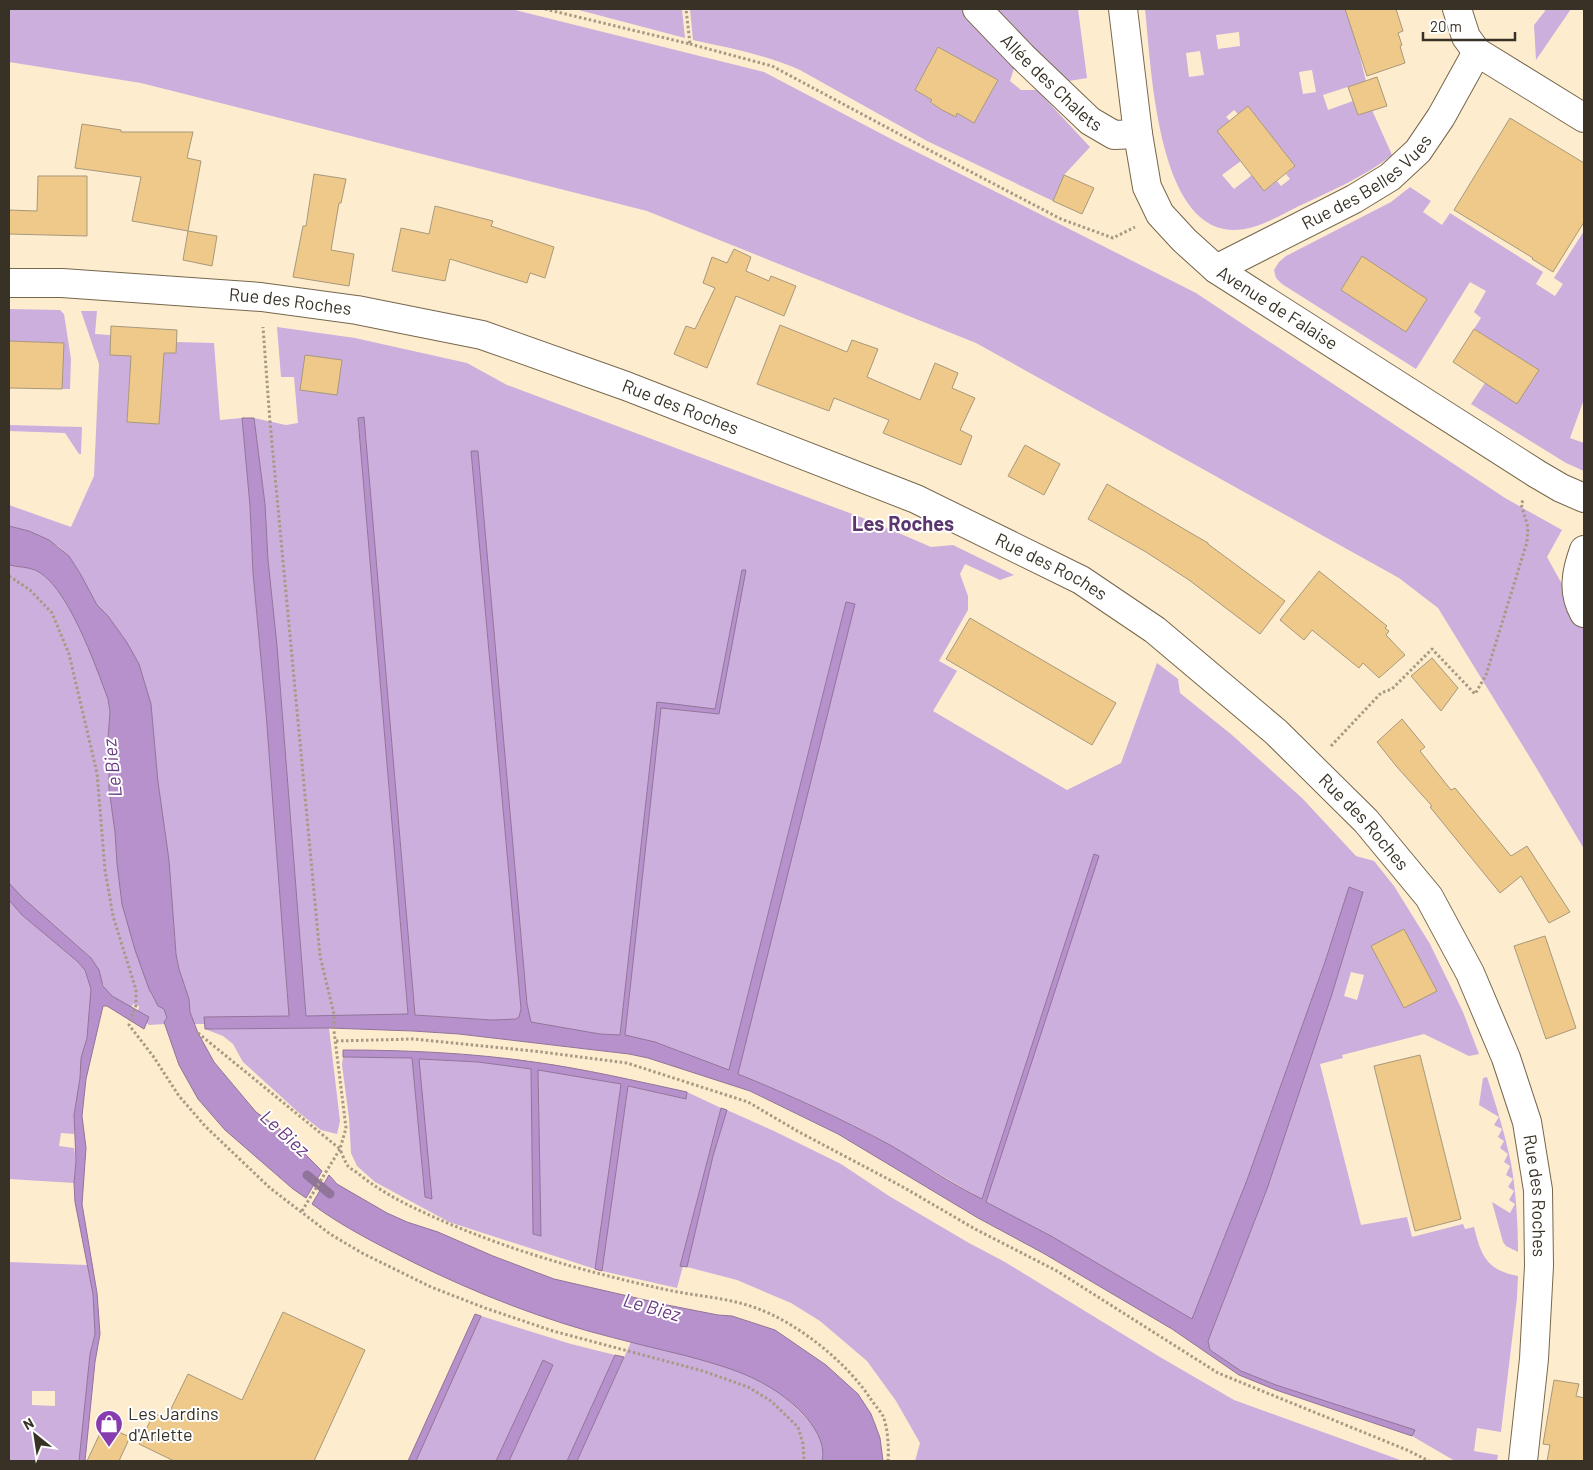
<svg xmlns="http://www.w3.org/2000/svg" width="1593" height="1470" font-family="Barlow,sans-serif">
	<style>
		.green { fill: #cdafde; fill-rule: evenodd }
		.water { fill: #b791cb; stroke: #91749a }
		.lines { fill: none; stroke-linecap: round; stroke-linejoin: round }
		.stream { stroke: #91749a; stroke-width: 9 }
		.building { fill: #eec989; stroke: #a8987c }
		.minor-casing { stroke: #76674c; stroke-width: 30 }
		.path { stroke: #a79a84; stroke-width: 3; stroke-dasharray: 2.5 2.5; stroke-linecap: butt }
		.minor { stroke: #fff; stroke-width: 28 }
		.labels { text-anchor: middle; stroke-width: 4; stroke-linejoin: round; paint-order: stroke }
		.street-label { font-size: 18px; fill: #383226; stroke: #fff }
		.poi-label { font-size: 18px; fill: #383226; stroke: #fff; text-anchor: start }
		.water-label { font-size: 19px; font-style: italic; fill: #693a81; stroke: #fff }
		.quarter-label { font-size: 20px; font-weight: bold; fill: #5c376f; stroke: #fff }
	</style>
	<rect width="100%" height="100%" fill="#feecce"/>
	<path class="green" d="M9 9H511L764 72 895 141 1196 293 1505 498 1562 530 1547 557 1584 624V849L1537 769 1438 608 1399 578 976 343 647 211 141 83 9 62Z
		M575 9H682L685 38Z
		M690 9H961L1015 65 1010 81 1021 90H1037L1090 147 1064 175 1053 201 927 141 800 70C766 55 730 48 693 40ZM938 47 998 80 974 123 957 113 956 116 930 103 932 100 915 90Z
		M993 9H1078L1087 78 1063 82Z
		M1145 9H1354L1346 12 1356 41 1366 81 1323 95 1328 110 1353 101 1358 115 1372 110 1392 155C1364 177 1331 191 1299 206 1277 217 1250 234 1224 229 1156 216 1151 63 1145 9ZM1239 32 1240 46 1218 49 1216 35ZM1200 51 1204 75 1189 77 1186 53ZM1312 70 1316 92 1303 94 1299 72ZM1248 107 1295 166 1286 174 1290 179 1281 186 1277 181 1264 191 1252 175 1234 189 1222 175 1241 161 1230 121 1226 117 1234 110 1238 114Z
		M1545 9H1571L1536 60 1534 25 1545 11Z
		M1410 187 1431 201 1423 212 1442 225 1450 213 1543 272 1536 284 1555 296 1563 284 1554 278 1584 231V402H1583L1570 438 1584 443V471L1566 463 1471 404 1485 383 1538 371 1474 329 1481 318 1474 312 1486 291 1470 282 1416 369 1282 284 1276 278 1274 270 1279 262 1286 256 1391 202ZM1362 257 1427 299 1406 331 1341 290Z
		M9 309 60 310 64 314 71 359 70 389H62L63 343 9 341Z
		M81 311H97L95 334 110 335V354L136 356 130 374 127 422 159 424 162 376 154 352 175 353 176 342 214 343 220 420 242 418 250 506 253 573 266 713 289 1017H205V1024H194L190 1012 189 999 179 969 176 954 169 860 158 782 151 704 139 664 126 641 108 616 97 605 81 575 69 556 58 546 29 531 9 526V505L71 527 94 476 99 364Z
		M277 327 355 338 467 363 507 385 871 521 931 547 953 545 1014 575 1000 580 965 564 960 574 968 596V610L939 661 957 671 933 711 1067 790 1121 763 1157 663 1178 679 1180 693 1232 735 1302 798 1356 856 1374 861 1394 886 1430 944 1463 1012 1479 1054 1469 1056 1424 1034 1342 1055 1343 1058 1320 1064 1361 1225 1407 1217 1412 1237 1463 1224 1465 1229 1474 1227C1481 1255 1486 1270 1518 1276L1517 1298 1501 1432 1477 1428 1474 1451 1498 1455 1497 1461H1455L1412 1436 1414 1430 1276 1385 1241 1371 1210 1350 1208 1341 1267 1189 1332 994 1363 891 1349 887 1325 962 1247 1180 1192 1319 1051 1236 986 1202 1098 856 1094 855 982 1199C937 1173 892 1145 846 1122 810 1104 774 1088 738 1074L854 604 846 602 729 1070 655 1042 625 1036 661 708 719 714 742 570 715 709 657 703 620 1035 600 1034 531 1022 527 1004 478 451 471 452 521 1009 519 1017 516 1019 492 1020 415 1015 364 417 358 418 408 1015 306 1016 277 646 268 560 265 504 254 418 286 425 298 423 294 377H281ZM1351 972 1364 975 1357 1000 1344 996Z
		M9 425 82 427 81 454H79L65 433 9 431Z
		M9 565C17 567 28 567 35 570 67 583 96 667 108 699L110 712 107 751 109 761V789L115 832 117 864 135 950 152 996 158 1006 164 1009 167 1018 165 1024 149 1025 147 1023 149 1017 138 1011 139 1006 133 1004 131 1008C122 1002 107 996 103 984 99 974 97 966 91 958L23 898 9 883Z
		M9 900 22 915 77 961 85 970 89 981 91 989V997L87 1038 81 1058 80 1078 74 1115V1134L61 1133 59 1146 74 1148 76 1161 74 1183 9 1179Z
		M329 1028 340 1121 337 1134 321 1130 298 1112 243 1062 233 1044 223 1036 205 1029Z
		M343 1057 412 1058 425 1197 431 1199 419 1059 478 1062 531 1069 533 1234 540 1236 538 1070 621 1084 595 1269 449 1222 375 1182 357 1166 351 1153 349 1118 342 1065Z
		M1487 1077C1496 1105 1505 1134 1511 1163 1516 1192 1518 1222 1518 1252L1506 1246 1503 1242 1492 1202 1510 1213 1515 1204 1509 1200 1514 1191 1508 1187 1513 1179 1506 1175 1510 1166 1504 1162 1508 1154 1500 1148 1504 1141 1498 1137 1502 1129 1494 1125 1499 1117 1479 1105 1483 1078Z
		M628 1086 685 1099 687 1092 721 1108 680 1265 683 1266 677 1288 602 1271Z
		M727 1110 774 1131 841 1164 889 1196 969 1243 1005 1262 1160 1357 1234 1400 1403 1461H915L920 1443 896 1401 867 1361 820 1321 791 1303 737 1280 687 1267 713 1156Z
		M9 1262 87 1265 93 1294 95 1334 90 1354 79 1461H9ZM32 1391H55V1406L32 1405Z
		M481 1316 571 1344 615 1355 567 1461H509L553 1365 543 1360 496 1461H416Z
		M631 1342C682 1355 739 1364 782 1395 791 1402 798 1410 805 1417 816 1429 826 1444 822 1461H577Z"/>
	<path class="water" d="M364 417 415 1015 492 1020 516 1019 519 1017 521 1009 471 451H478L527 1004 531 1022 600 1034 620 1035 657 702 715 709 742 570H746L719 714 661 708 625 1035 655 1042 729 1070 846 602 855 604 738 1074C790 1095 840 1118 890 1145 921 1163 950 1183 982 1199L1094 854 1099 856 986 1202 1051 1236 1192 1319 1247 1180 1325 962 1349 887 1363 892 1332 994 1267 1189 1208 1341 1210 1350 1241 1371 1276 1385 1415 1430 1412 1436 1276 1390 1239 1375 1172 1329 1043 1253 978 1218 838 1134 750 1091 648 1058 629 1054 459 1034 413 1031 329 1028 205 1029 204 1017 289 1016 266 713 253 573 250 506 242 418H254L265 504 268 560 277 646 306 1016 408 1014 358 418Z
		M9 526 29 531 49 540 69 556 81 575 97 605 108 616 126 641 139 664 151 704 158 782 169 860 176 954 179 969 189 999 190 1012 198 1033 214 1062 256 1112 280 1129 322 1171 306 1198 293 1189 225 1130 198 1099 179 1065 164 1022 167 1018 164 1009 158 1006 149 989 135 950 122 904 117 864 115 832 109 789V761L107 751 110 712 108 699C96 667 67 583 35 570 28 567 17 567 9 565Z
		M9 883 23 898 91 958 99 970 103 986 112 996 149 1017 144 1029 107 1006H103L86 1079 82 1116 86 1148 82 1204 97 1293 100 1334 95 1362 85 1461H79L90 1354 95 1334 93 1294 75 1202 74 1183 76 1161 74 1115 80 1078 81 1058 87 1038 91 989 85 970 77 961 22 915 9 900Z
		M343 1050C407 1050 471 1053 534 1062 585 1069 636 1081 687 1092L686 1099 628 1086 602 1271 595 1269 621 1084 538 1070 541 1236 533 1234 531 1069 478 1062 419 1059 432 1199 425 1197 412 1058 343 1057Z
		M721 1108 727 1110 713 1156 687 1267 680 1266Z
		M329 1175 337 1184 387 1213 407 1222 438 1232 493 1256 554 1279 667 1305 718 1315 732 1316 775 1330 826 1365 858 1394 871 1414 876 1427 880 1438 883 1461H822C829 1433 793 1401 771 1388 746 1372 716 1364 687 1356 654 1348 621 1340 588 1331 519 1311 452 1283 389 1250 362 1236 336 1222 312 1204Z
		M475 1314 481 1316 416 1461H408Z
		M615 1355 624 1357 577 1461H567Z
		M543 1360 553 1365 509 1461H496Z"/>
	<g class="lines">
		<path class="stream" d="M307 1175 330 1194"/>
	</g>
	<path class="building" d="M1345 9H1396L1403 31 1398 33 1402 45 1400 46 1405 63 1367 76Z
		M938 47 998 80 974 123 957 113 956 117 942 110 930 102 932 100 915 90Z
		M1377 77 1387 106 1358 115 1348 87Z
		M1248 106 1295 166 1264 191 1217 131Z
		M1510 118 1584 163V222L1553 272 1532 259 1533 258 1454 210Z
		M82 124 121 130V132H193L187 158 201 161 188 231 217 236 212 266 183 260 188 231 132 221 141 177 75 168Z
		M314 174 346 179 341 203H339L331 250 354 254 349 286 293 277 303 226H306Z
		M1064 175 1094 188 1082 214 1053 201Z
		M38 176H87V236L9 234V210L37 211Z
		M435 206 493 221 491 226 554 247 545 278 530 273 527 283 450 259 445 281 392 271 401 228 429 234Z
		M734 249 751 257 746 271 769 281 771 276 796 286 784 316 736 296 707 368 674 354 686 326 695 329 715 288 703 283 712 257 727 263Z
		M1362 256 1427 299 1406 332 1341 290Z
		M780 325 847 352 852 340 878 349 867 377 920 400 935 363 958 373 952 388 975 398 960 430 972 436 961 465 883 433 889 420 834 398 829 411 757 384Z
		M111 326 177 330 176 353H164L159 424 127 422 131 356 110 355Z
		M1474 329 1539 370 1517 404 1453 362Z
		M9 341 64 343 62 389 9 388Z
		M305 355 342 360 337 395 300 390Z
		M1025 445 1060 464 1044 495 1008 476Z
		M1107 484 1208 543V544L1285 601 1260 634 1189 580 1146 552 1088 519Z
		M1319 571 1387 626 1385 628 1389 631 1386 635 1405 655 1379 678 1363 663 1359 668 1312 630 1304 640 1280 620Z
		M970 618 1116 703 1092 745 946 659Z
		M1432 658 1458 688 1441 711 1411 676Z
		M1402 719 1425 747 1420 751 1451 790 1455 788 1511 856 1527 846 1570 912 1549 923 1521 876 1500 893 1430 807 1432 806 1397 767 1377 742Z
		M1404 929 1437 991 1404 1008 1371 946Z
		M1545 936 1576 1028 1546 1039 1514 946Z
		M1420 1055 1461 1219 1415 1231 1374 1066Z
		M283 1312 365 1350 314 1461H174L139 1444 154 1413 166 1419 188 1374 242 1400Z
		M1554 1380 1579 1384 1576 1396 1584 1398V1461H1547L1550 1445 1543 1444Z
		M102 1429H112L130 1437 119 1461H87Z"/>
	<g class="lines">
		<defs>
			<g id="minor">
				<path id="s1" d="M977 9 1022 56 1090 121 1114 135 1138 134"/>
				<path id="s2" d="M1123 9 1138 134 1147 187 1160 214 1184 240 1216 269 1537 474 1561 488 1584 498"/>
				<path d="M1457 9 1466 37 1477 52 1584 118"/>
				<path id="s3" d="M1216 269 1354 199 1390 177 1418 151 1441 117 1477 52"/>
				<path id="s4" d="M9 283H62L261 297 357 310 482 335 626 386 916 499 1081 580 1155 630 1276 732 1366 821 1429 897 1470 973 1506 1058 1527 1122 1538 1190 1539 1266 1534 1359 1523 1461"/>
				<path d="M1584 550C1576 572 1572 592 1584 613"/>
			</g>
		</defs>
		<use href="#minor" class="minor-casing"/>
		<path class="path" d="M545 9 690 44 686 9
			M690 44 772 66 929 150 1061 219 1113 238 1135 227
			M9 576 30 590 52 613 69 654 97 773 105 870 113 916 136 990V1005L129 1025 153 1056 179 1096 205 1126 270 1188 330 1234 362 1253 431 1287 485 1308 553 1331 703 1371 748 1387 771 1401 798 1427 803 1444 804 1461
			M1331 746 1381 693 1392 689 1432 649 1475 694 1486 675 1527 542 1528 527 1521 504 1524 499
			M198 1033 340 1149 346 1128 334 1031V1014L320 956 270 422 263 327
			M336 1041 413 1039 534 1051 627 1063 748 1102 799 1132 903 1187 975 1229 1057 1271 1218 1373 1407 1450 1429 1461
			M302 1211 340 1149C342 1154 345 1162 348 1166 352 1170 357 1172 360 1175 384 1194 409 1206 436 1218 508 1250 586 1272 663 1289 693 1296 726 1297 756 1308 798 1323 848 1363 872 1401 876 1406 880 1411 883 1416 888 1428 889 1449 888 1461"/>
		<use href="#minor" class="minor"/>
	</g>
	<defs>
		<symbol id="shop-pin" viewBox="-11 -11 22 30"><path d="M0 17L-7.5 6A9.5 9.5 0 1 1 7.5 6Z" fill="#893cad" stroke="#fff"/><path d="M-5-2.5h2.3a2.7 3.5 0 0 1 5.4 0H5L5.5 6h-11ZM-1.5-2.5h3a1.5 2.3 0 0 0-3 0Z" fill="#fff"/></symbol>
	</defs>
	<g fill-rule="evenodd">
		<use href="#shop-pin" x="93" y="1408" width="32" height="43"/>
	</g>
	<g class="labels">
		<g class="street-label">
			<text dy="6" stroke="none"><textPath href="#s1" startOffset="105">Allée des Chalets</textPath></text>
			<text dy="6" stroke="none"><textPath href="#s3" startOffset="175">Rue des Belles Vues</textPath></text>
			<text dy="6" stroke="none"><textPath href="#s4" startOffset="282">Rue des Roches</textPath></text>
			<text dy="6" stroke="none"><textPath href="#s2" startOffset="361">Avenue de Falaise</textPath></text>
			<text dy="6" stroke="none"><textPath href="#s4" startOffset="688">Rue des Roches</textPath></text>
			<text dy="6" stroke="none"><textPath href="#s4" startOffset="1092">Rue des Roches</textPath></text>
			<text dy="6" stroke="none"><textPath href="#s4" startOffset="1498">Rue des Roches</textPath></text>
			<text dy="6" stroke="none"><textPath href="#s4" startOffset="1918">Rue des Roches</textPath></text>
		</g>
		<g class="poi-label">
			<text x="128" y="1420">Les Jardins<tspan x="128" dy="21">d'Arlette</tspan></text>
		</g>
		<g class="water-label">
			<text transform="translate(112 768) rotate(-96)" y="7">Le Biez</text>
			<text transform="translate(285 1133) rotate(42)" y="7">Le Biez</text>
			<text transform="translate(652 1307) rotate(16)" y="7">Le Biez</text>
		</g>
		<g class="quarter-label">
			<text x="903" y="531">Les Roches</text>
		</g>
	</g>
	<rect width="1593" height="1470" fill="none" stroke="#383226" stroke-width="20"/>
	<g transform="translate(35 1435) rotate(330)" stroke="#ffffff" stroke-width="4" paint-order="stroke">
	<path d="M0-4L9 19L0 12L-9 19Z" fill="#383226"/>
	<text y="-8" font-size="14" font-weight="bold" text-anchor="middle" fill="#383226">N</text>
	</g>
	<path d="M1423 32v8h92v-8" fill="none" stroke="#383226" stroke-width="2.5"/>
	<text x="1430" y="32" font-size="15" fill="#383226" stroke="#ffffff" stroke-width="4" paint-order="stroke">20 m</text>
</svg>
